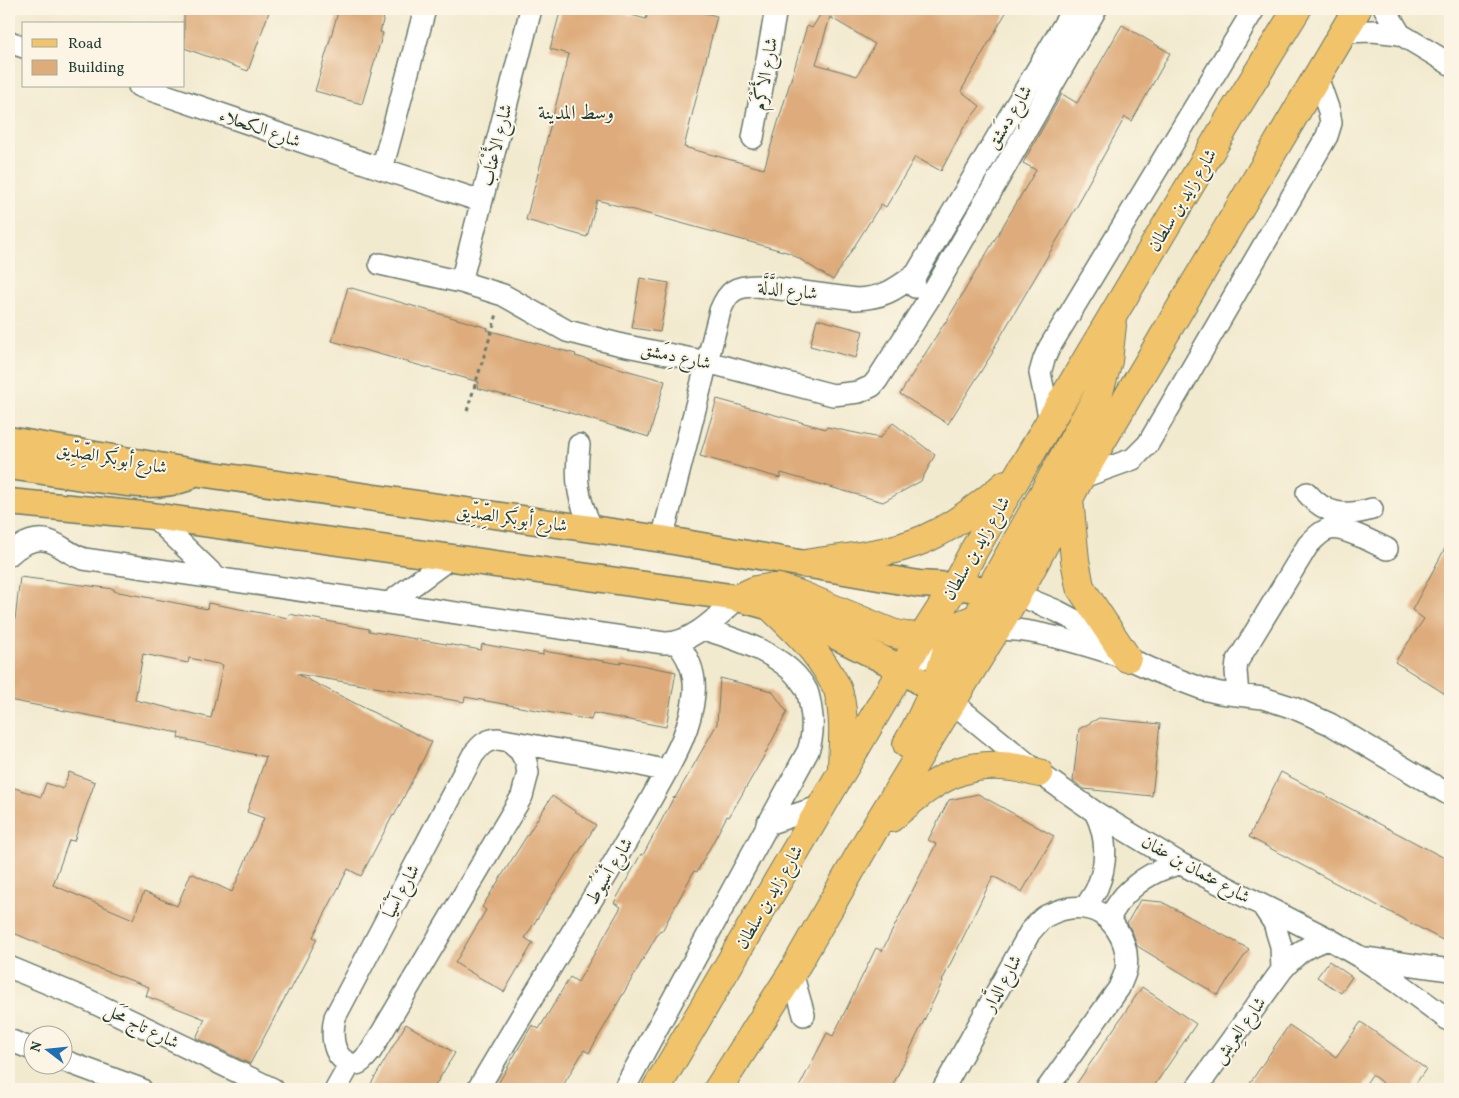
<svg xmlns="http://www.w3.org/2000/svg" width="1459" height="1098" font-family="Vollkorn,Amiri,serif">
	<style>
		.building { fill: #deac7b; fill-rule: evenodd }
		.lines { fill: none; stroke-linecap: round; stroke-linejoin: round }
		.minor-casing { stroke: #697a6a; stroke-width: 24 }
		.major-casing { stroke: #697a6a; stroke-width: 29 }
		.highway-casing { stroke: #697a6a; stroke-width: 30 }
		.path { stroke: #697a6a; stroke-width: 3; stroke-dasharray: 4 4; stroke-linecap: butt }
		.minor { stroke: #fff; stroke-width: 21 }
		.major { stroke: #f1c36a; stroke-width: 26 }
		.highway { stroke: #f1c36a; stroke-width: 28 }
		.labels { text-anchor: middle; stroke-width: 4; stroke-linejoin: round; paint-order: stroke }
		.street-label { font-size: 18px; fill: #1f3d34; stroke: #fcf5e5 }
		.quarter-label { font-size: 20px; fill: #1f3d34; stroke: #fcf5e5 }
	</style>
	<rect width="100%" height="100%" fill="#fcf5e5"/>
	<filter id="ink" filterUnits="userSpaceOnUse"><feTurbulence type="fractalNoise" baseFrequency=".02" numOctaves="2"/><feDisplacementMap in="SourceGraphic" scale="10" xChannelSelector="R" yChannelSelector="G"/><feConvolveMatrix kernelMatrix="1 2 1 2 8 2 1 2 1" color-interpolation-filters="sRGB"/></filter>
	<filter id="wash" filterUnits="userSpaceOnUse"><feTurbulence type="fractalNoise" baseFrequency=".0096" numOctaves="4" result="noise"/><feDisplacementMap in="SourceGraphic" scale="20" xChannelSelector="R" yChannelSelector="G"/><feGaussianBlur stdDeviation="1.12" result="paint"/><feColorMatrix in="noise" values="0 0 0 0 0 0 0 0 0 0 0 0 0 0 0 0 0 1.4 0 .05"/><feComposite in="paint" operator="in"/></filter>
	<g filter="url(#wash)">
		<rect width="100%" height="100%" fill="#f2eacf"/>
		<g id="blocks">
			<path class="building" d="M184 9H270L248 71 184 48Z
				M339 9H386L380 32 383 33 362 104 315 91Z
				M561 9H609L646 19 649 9H687L717 16 684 147 764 169 807 26 812 28 822 12 816 9H1008L961 91 980 106 964 127 941 171 915 157 886 207 881 204 833 280 790 253 597 200 587 237 526 220 569 54 550 49ZM830 17 875 44 857 76 816 64Z
				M1122 25 1170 53 1132 121 1125 117 1079 200 1080 201 992 351 993 352 948 424 900 394 945 322H946L1036 170 1023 163 1062 94 1077 103Z
				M640 278 669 283 660 332 632 328Z
				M348 287 488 328 487 330 576 354 575 356 665 381 649 437 567 412 477 388 479 382 332 341Z
				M817 319 863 331 856 358 810 346Z
				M717 399 826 429 827 427 880 438 893 423 935 455 921 481 883 502 781 473 780 478 700 456Z
				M1450 539V697L1395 662 1424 619 1412 610Z
				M20 577 114 589V591L207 609 208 603 288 618 289 614 369 629V631L481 650 482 644 543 655V651L621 664V661L676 672 666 727 593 713 591 720 465 697 464 702 297 674 432 742 394 816 393 815 361 876 348 869 313 937 317 939 290 991 289 990 250 1064 196 1038 205 1019 146 996 149 987 84 963 9 931V786L41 797 46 783 63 789 69 772 95 782 74 841 69 840 53 885 133 919 144 892 177 906 191 873 232 892 264 818 247 812 266 757 178 738 179 733 9 700V668L15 629H14ZM143 654 188 663 189 658 223 665 211 718 135 700Z
				M720 678 772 691 787 712 763 758 729 817 727 816 697 872 694 871 662 931 660 930 589 1053 584 1050 561 1089H495L532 1025 539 1029 570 977 578 982 621 907 614 903 641 854 643 855 674 797 675 798 717 724Z
				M1099 718 1160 724 1152 796 1084 789 1073 781 1079 729Z
				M1281 772 1450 861V944L1249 837Z
				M978 794 1054 836 1022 892 993 876 942 981H943L891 1089H798L827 1033 833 1036 876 948 882 951 936 844 928 840 949 800Z
				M552 796 596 825 525 938 533 943 504 992 455 963 486 910 482 907Z
				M1140 900 1162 902 1249 949 1218 995 1137 946 1133 933 1127 923Z
				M1329 961 1352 977 1341 993 1317 977Z
				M1142 987 1196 1024 1152 1089H1073Z
				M1361 1022 1426 1069 1412 1089H1391L1372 1075 1362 1089H1246L1289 1025 1336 1057Z
				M406 1024 455 1053 433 1089H368Z"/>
		</g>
	</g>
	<g filter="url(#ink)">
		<use href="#blocks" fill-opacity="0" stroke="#697a6a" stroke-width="1"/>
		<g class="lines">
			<defs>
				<path id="minor" d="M1385 9 1400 34
					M1342 32 1373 31 1400 34 1450 64
					M9 42 24 47
					M139 86 382 169 481 201
					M753 138 776 9
					M382 169 425 9
					M380 264 461 282 503 295 567 331 622 345 707 362 833 395 859 392 872 386 877 380 932 294 1096 9
					M461 282 531 9
					M915 287 914 279 916 274 1073 9
					M1050 421 1040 373 1044 359 1049 348 1254 9
					M579 445C575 479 577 499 593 530
					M1080 478 1133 459 1148 444 1327 136 1331 123 1329 111 1317 77
					M1307 493C1326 515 1345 517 1372 509
					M153 516 218 579
					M662 539 720 311C728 291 735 286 757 286L856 299C884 298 894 290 916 274
					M9 555C22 543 39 534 56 544 67 550 72 555 84 559L664 643C692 644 718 616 738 598
					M1016 594 1057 611 1078 622 1098 634 1127 658 1158 672 1203 689 1220 693 1263 698 1294 708 1330 724 1450 795
					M389 603 450 558
					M902 669C927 656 955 637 982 631 1017 623 1083 644 1117 655
					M1238 695 1236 671 1237 662 1308 545C1314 539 1322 530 1330 529 1343 526 1374 543 1387 549
					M953 703 1039 773 1095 812 1181 864 1329 939 1360 957 1399 983 1450 1021
					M498 739 509 741 520 751 526 762 528 773 522 796 371 1051C367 1055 362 1063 356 1064 352 1065 349 1063 345 1061 331 1052 332 1031 335 1017L473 755C481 745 485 740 498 739Z
					M509 741 637 764 666 771
					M767 824 822 806
					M1262 905 1274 923 1281 946 1282 970
					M1085 908C1089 901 1094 895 1097 888 1108 863 1107 835 1095 812
					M1108 919C1113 912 1118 903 1124 896 1139 880 1159 868 1181 864
					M1365 958 1450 970
					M9 967 88 1000 273 1089
					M792 973 804 1015
					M9 1040 32 1049
					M62 1060 141 1089
					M336 1089 350 1064
					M478 1089C521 1016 565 944 609 871 624 845 640 819 655 792 672 761 691 731 694 694 696 674 689 657 676 642
					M624 1089 808 751C812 740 813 730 812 717 811 709 810 699 807 691 790 656 737 639 703 629
					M943 1089 1030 932C1035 927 1040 919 1046 916 1058 910 1071 906 1084 908 1112 911 1130 943 1126 969 1125 975 1121 982 1119 988L1047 1089
					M1196 1089 1282 970C1298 952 1306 946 1329 939"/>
				<path id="major" d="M9 440 199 473 662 539 919 584 955 586 1010 593
					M9 466C33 469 58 473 82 477 116 481 153 490 186 478
					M9 502 153 516 738 598 771 607 828 632 902 669 951 702"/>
				<path id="highway" d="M1069 499 1075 560 1080 587 1127 658
					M806 564C848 557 899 554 937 533 962 520 985 502 1006 484
					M738 598 756 590 768 588H779L798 594 892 633 905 636 921 637 952 628 977 618 987 612
					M771 607C793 628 816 649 831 677 834 682 838 688 839 694 845 718 843 742 842 767
					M961 670 971 635 989 591 1098 395 1108 361 1112 325
					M907 744C928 708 943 671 952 629
					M891 818C940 775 972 753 1039 773
					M656 1089 902 669 955 586 974 550 1050 421 1233 113 1297 9
					M718 1089 792 973 872 833 997 628 1028 575 1080 478 1357 9"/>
			</defs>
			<use href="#minor" class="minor-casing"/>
			<use href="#major" class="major-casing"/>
			<use href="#highway" class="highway-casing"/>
			<path class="path" d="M467 411 497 314"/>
			<use href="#minor" class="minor"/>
			<use href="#major" class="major"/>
			<use href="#highway" class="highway"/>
		</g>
	</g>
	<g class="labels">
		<g class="street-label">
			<text transform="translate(765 74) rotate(-80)" y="6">شارع الأَكْرَم</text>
			<text transform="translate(1009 117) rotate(-59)" y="6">شارع دِمَشق</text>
			<text transform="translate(260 128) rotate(19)" y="6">شارع الكحلاء</text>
			<text transform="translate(496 145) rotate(-76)" y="6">شارع الأَعْنَاب</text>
			<text transform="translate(1182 200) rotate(-59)" y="6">شارع زايد بن سلطان</text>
			<text transform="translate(788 290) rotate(7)" y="6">شارع الدَّلَّة</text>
			<text transform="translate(676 356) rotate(12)" y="6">شارع دِمَشق</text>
			<text transform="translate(112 458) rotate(10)" y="6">شارع أبوبَكر الصِّدِّيق</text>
			<text transform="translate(512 518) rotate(8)" y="6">شارع أبوبَكر الصِّدِّيق</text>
			<text transform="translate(976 548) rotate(-60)" y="6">شارع زايد بن سلطان</text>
			<text transform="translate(1196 869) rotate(29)" y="6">شارع عثمان بن عفان</text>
			<text transform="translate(609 871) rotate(-59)" y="6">شارع أسْيُوط</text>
			<text transform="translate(401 891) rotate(-62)" y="6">شارع آسْيَا</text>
			<text transform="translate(769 897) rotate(-60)" y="6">شارع زايد بن سلطان</text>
			<text transform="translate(1002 983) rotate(-61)" y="6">شارع الدَّار</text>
			<text transform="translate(142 1026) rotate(26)" y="6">شارع تاج مَحَل</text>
			<text transform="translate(1239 1030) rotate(-54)" y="6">شارع العِريش</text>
		</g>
		<g class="quarter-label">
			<text x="576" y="119">وسط المدينة</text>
		</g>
	</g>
	<rect width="1459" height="1098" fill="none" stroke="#fcf5e5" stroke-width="30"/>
	<rect x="22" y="22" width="162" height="65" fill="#fcf5e5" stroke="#a4ab9e"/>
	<rect x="32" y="39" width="25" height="8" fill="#f1c36a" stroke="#a4ab9e"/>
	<text x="68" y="48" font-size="15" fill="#1f3d34">Road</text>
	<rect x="32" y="60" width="25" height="15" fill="#deac7b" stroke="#a4ab9e"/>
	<text x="68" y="72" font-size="15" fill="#1f3d34">Building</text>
	<g transform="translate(48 1050) rotate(286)"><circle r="24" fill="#fcf5e5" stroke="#a4ab9e"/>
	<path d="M0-4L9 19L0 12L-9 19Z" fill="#1f6fb2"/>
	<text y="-8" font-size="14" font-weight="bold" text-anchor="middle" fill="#1f3d34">N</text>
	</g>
</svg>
